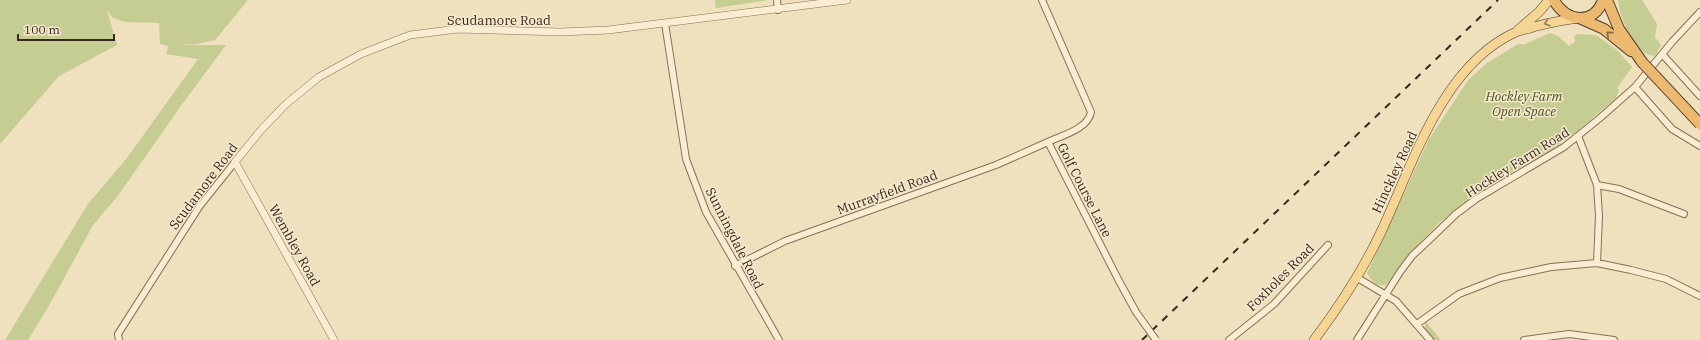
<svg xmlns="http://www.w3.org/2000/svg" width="1700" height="340" font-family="'IBM Plex Serif',serif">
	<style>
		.green { fill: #c6cd92 }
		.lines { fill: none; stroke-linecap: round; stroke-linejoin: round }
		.minor-casing { stroke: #877056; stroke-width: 8 }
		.tertiary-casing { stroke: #877056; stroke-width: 8 }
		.primary-casing { stroke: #543e2b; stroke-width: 10 }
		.trunk-casing { stroke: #543e2b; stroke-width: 12 }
		.minor { stroke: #f9edd1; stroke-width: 6 }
		.tertiary { stroke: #f9edd1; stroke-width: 7 }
		.primary { stroke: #f4d594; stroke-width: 9 }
		.trunk { stroke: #ebba70; stroke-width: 10 }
		.rail { stroke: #36281b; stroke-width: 2; stroke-dasharray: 7 7; stroke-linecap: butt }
		.minor-bridge-casing { stroke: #877056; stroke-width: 8; stroke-linecap: butt }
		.trunk-bridge-casing { stroke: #543e2b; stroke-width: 12; stroke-linecap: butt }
		.minor-bridge { stroke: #f9edd1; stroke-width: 6 }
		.trunk-bridge { stroke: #ebba70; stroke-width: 10 }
		.oneway { stroke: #957e58 }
		.oneway2 { stroke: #876a41 }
		.labels { text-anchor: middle; stroke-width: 3; stroke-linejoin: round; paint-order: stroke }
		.street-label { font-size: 13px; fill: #36281b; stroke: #f6eace }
		.park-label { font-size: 13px; font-style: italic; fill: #475321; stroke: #f6eace }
	</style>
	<rect width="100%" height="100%" fill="#efe0be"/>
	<path class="green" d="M0 0H248L215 40 197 44 177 45H226L183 103 117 197 93 225 50 304 28 340H5L88 204 127 158 198 59 166 54 168 46 160 44 159 23 125 22 113 18 107 10 117 45 59 76 0 144Z
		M715 0H769L716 8Z
		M1618 0H1642L1657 24 1655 37 1661 45 1655 56C1651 55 1646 54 1643 52 1630 39 1620 18 1618 0Z
		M1550 33 1558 36 1569 46 1575 42 1574 36 1578 34 1596 35 1617 50 1632 67 1617 88 1619 89 1616 98 1576 132 1553 149 1498 180 1479 192 1439 223 1403 261 1387 284C1377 288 1371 281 1367 273L1429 139 1469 79 1487 63 1518 44H1525Z
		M1425 321 1441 340H1433L1425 330Z"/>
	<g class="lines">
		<defs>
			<path id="minor" d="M777 0 778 10
				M1042 0 1091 112C1088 129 1063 135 1048 142L1119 281 1136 312
				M665 23 686 159 706 212 779 340
				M1663 55 1700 96
				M1635 87 1672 129 1700 146
				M1578 136 1597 185 1599 216 1597 263
				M1597 185 1619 189 1684 214
				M735 266 785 241 996 165 1048 142
				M1356 277 1396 301 1430 340
				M1417 324 1459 294 1500 278 1551 267 1597 263 1631 270 1666 279 1700 296
				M119 340 118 334 199 207 235 162
				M1229 340 1274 304 1328 245
				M1357 340 1400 272 1412 256 1428 241 1456 214 1476 199 1564 147 1600 118 1635 87 1672 42 1700 12
				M1524 340 1569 334 1614 340"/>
			<path id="tertiary" d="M334 340 235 162 261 130 286 104 319 77 361 54 410 35 458 29 560 32 608 30 847 0"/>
			<path id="primary" d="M1518 30 1539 12 1549 0
				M1314 340C1339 307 1363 270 1381 232 1413 164 1442 65 1516 32 1521 30 1528 29 1533 27 1549 23 1562 20 1578 18"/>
			<path id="trunk" d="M1554 0C1565 22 1594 26 1603 0
				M1607 0 1619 29 1642 62
				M1579 18 1604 29 1631 51"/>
		</defs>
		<use href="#minor" class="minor-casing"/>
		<use href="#tertiary" class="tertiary-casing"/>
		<use href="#primary" class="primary-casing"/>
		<use href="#trunk" class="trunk-casing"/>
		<use href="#minor" class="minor"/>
		<use href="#tertiary" class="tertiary"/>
		<use href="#primary" class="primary"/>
		<use href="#trunk" class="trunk"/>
		<path class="rail" d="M1142 340 1498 0"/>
		<defs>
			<path id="minor-bridge" d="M1136 312 1156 340"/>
			<path id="trunk-bridge" d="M1642 62 1700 124"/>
		</defs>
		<use href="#minor-bridge" class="minor-bridge-casing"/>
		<use href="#trunk-bridge" class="trunk-bridge-casing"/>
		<use href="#minor-bridge" class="minor-bridge"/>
		<use href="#trunk-bridge" class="trunk-bridge"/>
	</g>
	<defs><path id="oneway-chevron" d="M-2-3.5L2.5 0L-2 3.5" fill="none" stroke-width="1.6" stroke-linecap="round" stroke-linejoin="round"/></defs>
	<use class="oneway" href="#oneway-chevron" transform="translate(1547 23) rotate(163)"/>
	<use class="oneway2" href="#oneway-chevron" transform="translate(1609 34) rotate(-139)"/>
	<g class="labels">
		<g class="street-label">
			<text x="499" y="25">Scudamore Road</text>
			<text transform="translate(1517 162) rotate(-32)" y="5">Hockley Farm Road</text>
			<text transform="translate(1394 172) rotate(-65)" y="5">Hinckley Road</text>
			<text transform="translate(203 186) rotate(-53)" y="5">Scudamore Road</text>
			<text transform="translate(1085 190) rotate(63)" y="5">Golf Course Lane</text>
			<text transform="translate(887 192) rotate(-20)" y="5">Murrayfield Road</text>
			<text transform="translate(735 238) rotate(63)" y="5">Sunningdale Road</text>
			<text transform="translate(295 245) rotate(61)" y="5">Wembley Road</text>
			<text transform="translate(1280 277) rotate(-45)" y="5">Foxholes Road</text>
		</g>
		<g class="park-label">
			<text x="1524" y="101">Hockley Farm<tspan x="1524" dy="15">Open Space</tspan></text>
		</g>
	</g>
	<path d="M18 34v6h96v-6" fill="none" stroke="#36281b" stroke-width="2"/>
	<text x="24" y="34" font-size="12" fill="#36281b" stroke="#f6eace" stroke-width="3" paint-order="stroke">100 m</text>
</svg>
